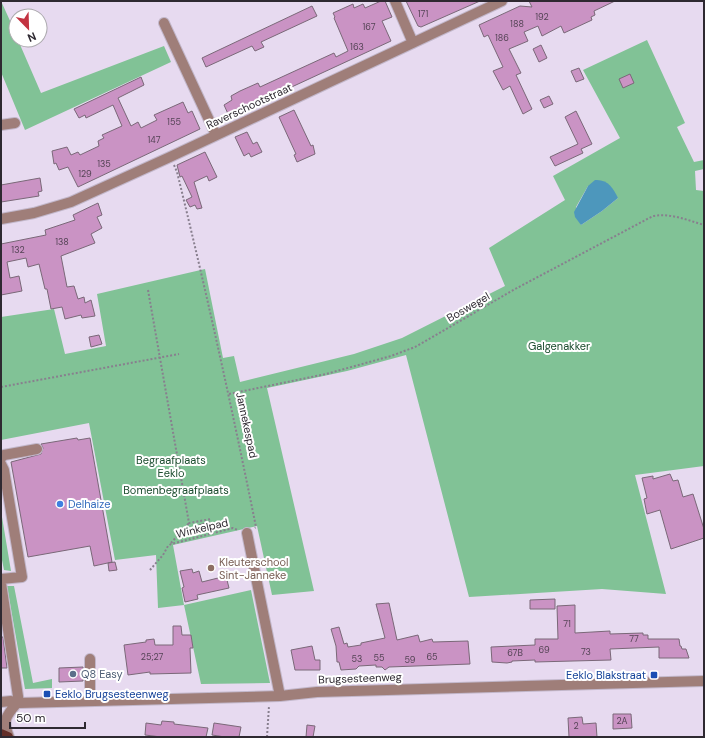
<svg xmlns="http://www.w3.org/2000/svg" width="705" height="738" font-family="'DM Sans',sans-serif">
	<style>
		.green { fill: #81c296; fill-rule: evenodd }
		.water { fill: #4d97bc }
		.building { fill: #ca93c4; stroke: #7a6878 }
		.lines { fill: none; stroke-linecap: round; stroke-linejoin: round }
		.minor-casing { stroke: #c2b7ca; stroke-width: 12 }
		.major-casing { stroke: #c2b7ca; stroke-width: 12 }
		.path { stroke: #887f8e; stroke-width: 2; stroke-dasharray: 2 2; stroke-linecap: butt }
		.minor { stroke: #9f7e79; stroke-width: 10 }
		.major { stroke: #632e28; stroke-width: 10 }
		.shop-dot { fill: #3f7fe0; stroke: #fff; stroke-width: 1.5 }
		.education-dot { fill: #8d6e63; stroke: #fff; stroke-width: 1.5 }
		.service-dot { fill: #5c6f8a; stroke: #fff; stroke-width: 1.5 }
		.transit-dot { fill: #1a4fb4; stroke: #fff; stroke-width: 1.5 }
		.labels { text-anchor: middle; stroke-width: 4; stroke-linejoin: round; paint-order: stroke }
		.number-label { font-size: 9px; fill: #554456 }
		.street-label { font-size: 11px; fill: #2e2931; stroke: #fff }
		.park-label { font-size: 11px; fill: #1b4c2e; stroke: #fff }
		.shop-label { font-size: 11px; fill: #366cbe; stroke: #fff; text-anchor: start }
		.education-label { font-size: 11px; fill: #785e54; stroke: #fff; text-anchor: start }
		.service-label { font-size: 11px; fill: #4e5e75; stroke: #fff; text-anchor: start }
		.transit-label { font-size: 11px; fill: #164399; stroke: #fff; text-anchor: end }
	</style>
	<rect width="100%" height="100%" fill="#e7daf0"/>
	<path class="green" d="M1 1 16 34V40H18L41 93 164 46 171 62 25 130 1 72Z
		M647 40 685 123 677 127 694 162 704 160V169L695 171 696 190 704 191V466L635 475 666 594 602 589 469 597 406 355 347 371 267 388 314 591 272 595 257 526 173 545 184 605 251 590 270 683 201 684 184 605 158 608 156 555 115 560 89 423 1 440V317L54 309 65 354 106 346 97 294 205 269 223 358 234 356 240 382 354 354 402 338 505 286 489 248 565 200 553 176 620 138 583 70ZM588 186 618 198 602 211 581 225 576 207Z
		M1 511 11 571 4 570 1 555Z
		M7 586H14L33 683 52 679V688L25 689Z"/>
	<path class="water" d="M595 180C608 179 613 188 618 198L602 211 581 225 575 217 574 212 588 186Z"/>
	<path class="building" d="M381 1H385L392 17 382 21 391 41 229 116 224 105 232 100 231 96 240 91 258 83 260 87 334 53 336 57 348 51 334 18 335 17 333 13 353 4 354 8 363 4 365 8Z
		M406 1H480L421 27 418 26Z
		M529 1H615L594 11 595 15 591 17 592 20 564 33 561 26 542 36 538 26 524 32 528 41 509 49 521 73 516 75 532 109 523 114 510 86 503 90 493 71 503 67 488 35 484 37 479 25 520 6 532 7Z
		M312 6 317 16 261 42 264 47 255 51 252 46 206 67 202 58Z
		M541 45 547 58 539 62 533 49Z
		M579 68 584 79 576 82 571 71Z
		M630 74 634 83 623 88 619 79Z
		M141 77 144 85 118 98 131 126 138 122 141 128 157 120 154 115 183 102 188 113 192 111 200 129 78 187 68 167 59 170 56 163 54 164 52 151 67 147 71 155 78 152 80 155 99 146 98 141 104 138 102 135 122 126 113 105 86 118 85 115 79 118 74 109Z
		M549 96 553 104 544 108 540 100Z
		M294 110 311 146 313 145 315 154 297 162 294 155 296 154 279 117Z
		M576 111 592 144 581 149 583 153 555 166 550 157 578 144 565 117Z
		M247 132 253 144 257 142 262 152 251 157 249 153 244 156 235 137Z
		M205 152 217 177 209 181 207 176 194 182 202 208 197 209 195 205 190 207 186 200 192 197 182 176 180 177 177 165Z
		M40 178 42 191 38 192 39 196 1 202V185Z
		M98 203 102 215 97 217 102 228 91 234 95 243 61 256 67 287 74 286 78 299 84 297 85 303 91 300 95 316 82 318 81 315 65 319 62 307 51 309 47 289H45L39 264 28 267 26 258 7 262 10 278 19 276 22 291 1 295V244L46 235 45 230 75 220 73 215Z
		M99 335 102 344 91 347 89 337Z
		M77 438 78 440 90 438 112 562 94 566 90 546 28 557 11 462 41 454 43 448 41 444Z
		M670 474 673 481 678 480 683 497 693 494 704 529V538L671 549 660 510 647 514 644 499 647 498 642 478 653 476V479Z
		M210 522 212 530 201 533 199 525Z
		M115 562 117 570 109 571 108 563Z
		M192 569 193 573 199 571 202 582 226 576 229 588 197 595 198 599 185 602 182 588 184 587 180 571Z
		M555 599V609H530V600Z
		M389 603 397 640 418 635 420 642 432 639 433 642 468 641 470 664 389 667 385 670 382 667H376V665L359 666 356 669 341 670 339 662H337L336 646 331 629 339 627 344 644 347 643 348 647 361 645V643L385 638 376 604Z
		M575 605V633L610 631V634L643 633V635H648V639H679L680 646H681L682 649H686L689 658H659V647L610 649 611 660 535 662V660L512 661V662L507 663 492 662 491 647 535 645V639H558L557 606Z
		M173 626H181L182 635H191L193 648H190L191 673 150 674V672L128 675 124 645 146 642V640L154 639 155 645H173Z
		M1 637H3L7 668H1Z
		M312 646 315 660H320V670H295L291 650Z
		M83 667V681L59 682V668Z
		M613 714H631L632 728 613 729Z
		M582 717 583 724 596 723 597 737H569L568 718Z
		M162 721 174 722V724L208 728 206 737H161L145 735 146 723 161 725Z
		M214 723 241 727 239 737H225L212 735Z
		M307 725 315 726 313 737H306Z"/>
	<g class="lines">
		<defs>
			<path id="minor" d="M395 1 413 43
				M164 23 216 135
				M1 125 15 123
				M1 219 34 213 71 202 170 157 502 1
				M1 458 4 455 37 449
				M1 464 4 470 22 577 1 579
				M247 533 280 696
				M1 583 19 703
				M90 701V659
				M1 702 11 701 19 703 280 696 317 692 704 681
				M9 737C2 720 6 716 17 703"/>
			<path id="major" d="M1 734 8 737"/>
		</defs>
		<use href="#minor" class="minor-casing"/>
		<use href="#major" class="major-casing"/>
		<path class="path" d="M174 165 177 172C206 290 232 408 256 527L255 528
			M148 290 189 523 211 519
			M1 387 179 354
			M229 394 326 374 391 356 415 347 517 288 653 216C671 213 687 220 704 225
			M171 543 189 523
			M150 570 163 555 168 546 171 544 233 528 238 530
			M267 737 269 706"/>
		<use href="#minor" class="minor"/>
		<use href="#major" class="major"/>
	</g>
	<circle class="shop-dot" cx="60" cy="504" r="4"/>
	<circle class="education-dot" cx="211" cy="568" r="4"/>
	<circle class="service-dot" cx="73" cy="674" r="4"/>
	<g class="transit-dot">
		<rect x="650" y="671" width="8" height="8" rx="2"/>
		<rect x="43" y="690" width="8" height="8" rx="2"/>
	</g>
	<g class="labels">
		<g class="number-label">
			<text x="423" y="17">171</text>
			<text x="542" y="20">192</text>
			<text x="517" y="27">188</text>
			<text x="369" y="30">167</text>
			<text x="502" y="41">186</text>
			<text x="357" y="50">163</text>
			<text x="174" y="125">155</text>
			<text x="154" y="143">147</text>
			<text x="104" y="167">135</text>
			<text x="85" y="177">129</text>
			<text x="62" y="245">138</text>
			<text x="18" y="253">132</text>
			<text x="567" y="627">71</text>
			<text x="634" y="642">77</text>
			<text x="544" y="653">69</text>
			<text x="586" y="655">73</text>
			<text x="515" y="656">67B</text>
			<text x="152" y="660">25;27</text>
			<text x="432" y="660">65</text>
			<text x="379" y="661">55</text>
			<text x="357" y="662">53</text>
			<text x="410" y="663">59</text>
			<text x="622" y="724">2A</text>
			<text x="576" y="729">2</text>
		</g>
		<g class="street-label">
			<text transform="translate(249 106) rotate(-25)" y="4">Raverschootstraat</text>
			<text transform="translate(468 307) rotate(-30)" y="4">Boswegel</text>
			<text transform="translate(247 425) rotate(78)" y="4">Jannekespad</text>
			<text transform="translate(202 528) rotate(-13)" y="4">Winkelpad</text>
			<text transform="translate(360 678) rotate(-2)" y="4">Brugsesteenweg</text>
		</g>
		<g class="park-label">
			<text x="559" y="350">Galgenakker</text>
			<text x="171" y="464">Begraafplaats<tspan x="171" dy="13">Eeklo</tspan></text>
			<text x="176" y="494">Bomenbegraafplaats</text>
		</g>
		<g class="shop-label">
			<text x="68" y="508">Delhaize</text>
		</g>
		<g class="education-label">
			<text x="219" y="566">Kleuterschool<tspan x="219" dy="13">Sint-Janneke</tspan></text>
		</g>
		<g class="service-label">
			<text x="81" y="678">Q8 Easy</text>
		</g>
		<g class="transit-label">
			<text x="646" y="679">Eeklo Blakstraat</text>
			<text x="55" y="698" text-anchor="start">Eeklo Brugsesteenweg</text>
		</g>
	</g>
	<rect width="705" height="738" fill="none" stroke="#2e2931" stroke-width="4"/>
	<g transform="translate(28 28) rotate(157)"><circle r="19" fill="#ffffff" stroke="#aba9ad"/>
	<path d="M0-3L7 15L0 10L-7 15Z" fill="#c33341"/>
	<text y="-6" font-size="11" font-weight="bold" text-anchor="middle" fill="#2e2931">N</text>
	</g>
	<path d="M10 722v6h75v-6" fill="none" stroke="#2e2931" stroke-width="2"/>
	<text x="16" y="722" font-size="12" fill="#2e2931" stroke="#ffffff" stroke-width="3" paint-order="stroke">50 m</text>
</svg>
